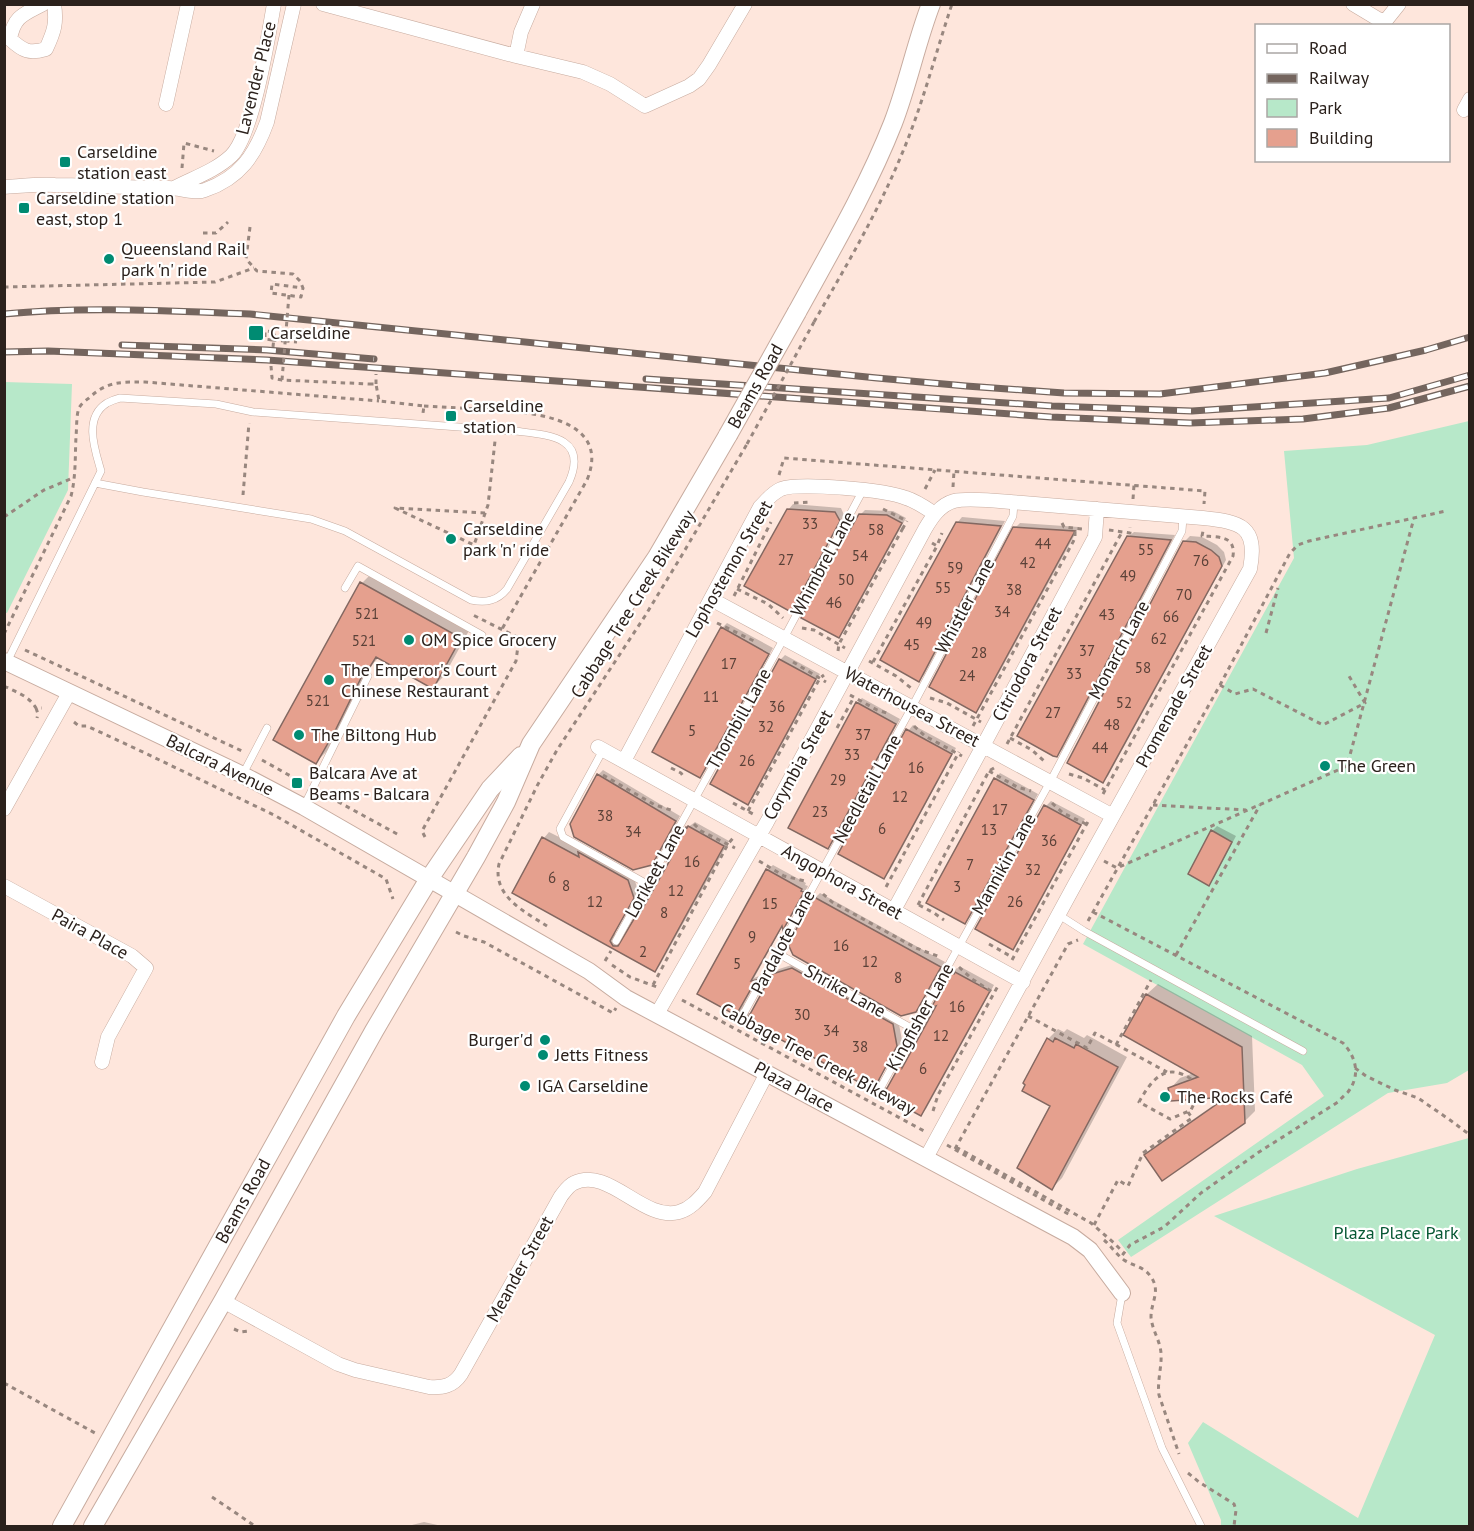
<svg xmlns="http://www.w3.org/2000/svg" width="1474" height="1531" font-family="'PT Sans',sans-serif">
	<style>
		.green { fill: #b7e8c9 }
		.shadow { fill: #0003 }
		.building { fill: #e5a08e; stroke: #836861; stroke-width: 1.5 }
		.lines { fill: none; stroke-linecap: round; stroke-linejoin: round }
		.service-casing { stroke: #c7ab9f; stroke-width: 8 }
		.minor-casing { stroke: #c7ab9f; stroke-width: 15 }
		.tertiary-casing { stroke: #c7ab9f; stroke-width: 18 }
		.secondary-casing { stroke: #c7ab9f; stroke-width: 20 }
		.path { stroke: #98877f; stroke-width: 3; stroke-dasharray: 4.5 4.5; stroke-linecap: butt }
		.service { stroke: #fff; stroke-width: 7 }
		.minor { stroke: #fff; stroke-width: 14 }
		.tertiary { stroke: #fff; stroke-width: 16 }
		.secondary { stroke: #fff; stroke-width: 18 }
		.rail-casing { stroke: #74655e; stroke-width: 7 }
		.rail { stroke: #fff; stroke-width: 4.5; stroke-dasharray: 14; stroke-linecap: butt }
		.secondary-bridge-casing { stroke: #c7ab9f; stroke-width: 20; stroke-linecap: butt }
		.path-bridge { stroke: #98877f; stroke-width: 3; stroke-dasharray: 4.5 4.5; stroke-linecap: butt }
		.secondary-bridge { stroke: #fff; stroke-width: 18 }
		.poi-dot { fill: #008b72; stroke: #fff; stroke-width: 2 }
		.labels { text-anchor: middle; stroke-width: 4.5; stroke-linejoin: round; paint-order: stroke }
		.number-label { font-size: 15px; fill: #5a4138 }
		.street-label { font-size: 18px; fill: #2b211c; stroke: #fff }
		.poi-label { font-size: 18px; fill: #2b211c; stroke: #fff; text-anchor: start }
		.park-label { font-size: 18px; fill: #075834; stroke: #fff }
	</style>
	<rect width="100%" height="100%" fill="#fee6dc"/>
	<path class="green" d="M4 382 72 384 68 490 7 613 4 612Z
		M1469 421V1070L1447 1083 1388 1093 1131 1257 1118 1240 1324 1096 1302 1065 1083 944 1294 558 1284 451 1367 445Z
		M1469 1138V1526H1221V1520L1188 1443 1203 1422 1358 1518 1435 1335 1214 1216 1357 1169Z"/>
	<path class="shadow" d="M793 504 841 508 844 515 796 605 791 610 788 510Z
		M865 510 893 511 906 518 844 631 838 636 860 515Z
		M962 517 1005 521 924 675 919 680 957 523Z
		M1020 523 1079 527 981 706 976 712 1015 528Z
		M1134 532 1175 535 1062 750 1056 755 1128 537Z
		M1190 536 1202 537 1217 545 1224 552 1226 560 1108 776 1103 781 1184 542Z
		M373 572 471 627 444 676 433 687 379 657 372 665 346 718 327 751 316 762 362 583Z
		M727 623 773 648 705 771 699 777 722 628Z
		M785 655 820 674 753 798 747 803 780 660Z
		M862 698 900 719 833 842 827 847 857 703Z
		M913 725 956 748 889 872 884 878 908 731Z
		M603 770 680 816 657 858 651 863 598 775Z
		M1000 773 1038 794 970 917 965 922 995 779Z
		M1051 801 1085 819 1018 943 1013 948 1046 806Z
		M695 822 729 841 660 965 655 970 514 893 544 838 549 832 633 874 638 891 615 932 616 939 623 942 640 913 645 908 687 828Z
		M1217 826 1236 836 1214 878 1209 884 1212 831Z
		M773 865 806 883 805 885 808 886 788 923 784 927 783 925 754 978 759 976 744 1004V1010L747 1013H752L773 975 779 969 798 963 898 1019 902 1040 880 1078 881 1085 888 1088 902 1064 906 1060 907 1062 939 1004 952 973 957 968 959 969 961 967 994 985 926 1109 920 1114 699 993 767 870Z
		M820 893 945 962 921 1005 915 1011 815 898Z
		M1158 984 1252 1036 1255 1111 1244 1122 1146 1155 1156 1145 1227 1096 1170 1089 1180 1078 1194 1073 1125 1034 1147 994Z
		M1058 1029 1064 1032 1067 1029 1084 1038 1087 1035 1127 1057 1062 1178 1052 1188V1106L1027 1084 1048 1039Z
		M424 1522 442 1526H408Z"/>
	<path class="building" d="M787 509 835 512 840 521 791 612 744 586Z
		M859 514 887 515 902 523 839 638 801 618 846 533 847 535Z
		M956 522 1001 526 919 682 880 660Z
		M1013 527 1075 531 976 713 929 687Z
		M1127 536 1171 540 1057 757 1053 756 1017 736Z
		M1183 541 1196 542 1211 550 1219 557 1222 566 1103 783 1067 763Z
		M360 582 461 638 433 689 376 657 368 670 363 674 335 731 316 764 273 740Z
		M721 627 769 654 700 778 652 752Z
		M779 659 816 679 748 805 710 784Z
		M856 702 896 724 828 849 788 828Z
		M906 729 952 754 884 879 838 854Z
		M597 774 676 821 652 865 633 870 574 837 570 824Z
		M994 778 1034 800 965 924 926 903Z
		M1044 805 1081 825 1013 950 975 929Z
		M688 826 724 846 655 972 512 893 542 837 579 857 578 852 628 880 634 898 610 941 613 946H618L638 912 639 915 670 860 667 861 686 827 687 828Z
		M1211 830 1232 842 1209 886 1188 874Z
		M766 869 802 889 801 891 804 892 783 930 782 926 751 981 756 980 739 1010 738 1014 741 1018 745 1019 749 1016 772 974 792 968 893 1024 897 1046 876 1085 877 1090 882 1093 886 1090 901 1063 902 1068 936 1006 931 1008 951 972 954 974 955 972 990 991 921 1116 697 994Z
		M814 897 941 967 916 1012 901 1016 793 955 788 944Z
		M1146 994 1242 1047 1245 1123 1162 1181 1144 1155 1227 1097 1171 1101 1168 1088 1198 1077 1123 1035Z
		M1047 1038 1053 1042 1055 1038 1074 1048 1076 1044 1118 1067 1052 1190 1017 1168 1050 1106 1022 1091 1025 1085 1023 1083Z"/>
	<g class="lines">
		<defs>
			<path id="service" d="M345 588 358 566 482 635
				M7 662 101 471C95 450 83 418 107 403 111 401 116 399 120 398L216 404 253 412 515 431C547 435 589 436 569 482L507 589C497 601 486 603 471 600L345 531 311 519 143 492 95 483
				M603 750 560 829 563 837 647 884
				M243 774 267 728
				M304 806 368 676
				M1059 915 1084 931 1303 1051
				M616 941 784 638 863 490
				M777 953 913 1029
				M744 1013 912 707 1013 516 1014 503
				M881 1087 1050 782 1182 531 1183 517
				M1122 1294 1117 1323 1162 1448 1201 1526"/>
			<path id="minor" d="M43 4C24 14 14 16 10 39 23 51 29 54 46 49 54 32 57 23 54 4
				M323 4 516 56 583 72 610 84 645 106 689 86 699 79 709 65 745 4
				M1353 4 1378 19 1383 21 1387 19 1399 4
				M516 56 521 32 533 4
				M166 104 188 4
				M1464 110 1470 99
				M4 187C21 186 38 184 55 185 93 185 131 188 169 188 180 188 195 194 205 190 240 178 255 155 267 122L294 4
				M174 188C193 178 215 171 231 156 253 135 268 38 274 4
				M711 599 1113 816
				M598 747 1023 982
				M624 761 760 507C767 500 772 493 781 489 800 482 886 490 906 498 916 501 926 508 935 514
				M4 809 69 693
				M4 886 132 956 146 968 108 1037 102 1062
				M894 910 983 746 1095 537 1097 509
				M657 1014 767 822 925 529C932 517 940 505 954 501 970 497 1006 502 1023 503 1084 508 1143 513 1203 518 1241 522 1258 526 1250 569L1074 886 926 1158
				M223 1301 338 1364 355 1370 429 1387C443 1388 453 1386 461 1374L561 1196C565 1191 569 1185 574 1183 609 1166 643 1222 679 1212 690 1209 698 1200 705 1192L767 1073"/>
			<path id="tertiary" d="M4 661 243 775 304 807 589 971 626 998 1073 1237 1090 1250 1122 1293"/>
			<g id="secondary">
				<path d="M797 312C831 250 867 189 893 123 908 84 916 43 931 4"/>
				<path id="s1" d="M62 1526 346 1016 429 879 490 789 521 756"/>
				<path d="M93 1526 223 1301 374 1031 476 857 506 802 531 744 657 557 728 435"/>
			</g>
		</defs>
		<use href="#service" class="service-casing"/>
		<use href="#minor" class="minor-casing"/>
		<use href="#tertiary" class="tertiary-casing"/>
		<use href="#secondary" class="secondary-casing"/>
		<path class="path" d="M182 168 184 143 214 151
			M250 227 246 259 257 271 293 274 300 281 303 288 272 284 271 293 301 297 303 288
			M203 233H216L228 222
			M4 287 215 282 254 268
			M814 322C845 268 877 214 901 156 922 107 935 55 952 4
			M272 340 265 339V331L274 332
			M285 341 297 342
			M273 347 275 326
			M271 366 272 378 282 380
			M369 384H376L379 401 424 406 423 413
			M376 384V374
			M424 406C442 407 461 408 479 409 520 411 614 414 587 480L502 629
			M779 475 784 458 1205 491 1204 504
			M953 487 954 471
			M925 489 935 470
			M243 495 249 423
			M1133 499 1134 485
			M794 503 812 502
			M883 509 907 521
			M485 513 395 508 474 545 488 505 495 441
			M4 517 44 490 75 477
			M1062 523 1064 527 1082 529
			M904 529 903 528 907 521
			M1109 530 1130 533V527
			M932 543 937 546 942 533
			M737 589 768 604 783 618
			M734 596 771 522
			M717 623 756 642
			M802 628 814 630 845 648
			M1266 633 1278 588
			M4 634 71 496C76 477 75 456 76 436 77 427 76 416 79 408 81 404 86 400 89 398 107 381 121 382 145 382L379 401
			M25 650 242 751
			M838 651 839 644 903 528
			M869 661 896 676 911 688
			M793 662 826 682
			M873 662 937 546
			M1220 685 1235 694 1253 689 1323 725 1365 703 1349 676
			M4 686C16 692 29 696 36 708H42
			M850 695 877 710 890 714
			M930 698 947 703 981 722
			M36 708 38 714 37 718
			M74 722 79 726H87L145 753 274 815 386 879 393 899
			M914 726 925 736 962 756
			M973 726 1073 542 1075 538V528
			M837 728 854 697
			M1010 738 1032 750 1044 761
			M1007 744 1122 532
			M262 760 303 783
			M671 768 681 773 683 776
			M989 771 1017 787 1031 791
			M1069 774 1083 778 1105 790
			M603 775 655 805 674 811
			M322 793 399 835
			M1103 794 1233 556C1236 535 1217 537 1202 536L1203 531
			M733 803 753 814
			M1052 803 1063 813 1086 824
			M1153 805 1246 810
			M748 811 820 678 824 675
			M694 824 701 831 735 848
			M425 837 422 831 516 661 519 638 473 615
			M759 861 784 876 805 881
			M1104 861 1117 868 1347 766 1414 518
			M886 887 959 752
			M823 894 832 902 916 948 940 957
			M918 905 989 771 994 768
			M919 905 934 913 944 920
			M1093 912 1343 1043C1356 1057 1361 1075 1348 1092 1345 1095 1341 1098 1338 1102L1259 1152 1201 1193 1164 1227 1130 1245 1121 1257
			M1088 921 1220 685 1290 553 1298 545 1309 541 1446 511
			M547 926C525 912 492 896 499 864L537 786 557 750 645 616 682 555 747 444
			M456 932 464 936 484 942 613 1013 616 1008
			M989 944 1012 957
			M1176 955 1260 805
			M1012 960 1090 818
			M605 961 611 951
			M612 965 630 977 657 987
			M959 967 972 979 994 993
			M653 985 728 844 734 837
			M682 1000 924 1131
			M1028 1016 1087 1048 1095 1033 1167 1072
			M1116 1045 1151 980
			M1355 1068 1366 1076 1395 1090 1418 1098 1450 1120 1470 1135
			M1191 1079C1165 1061 1151 1081 1139 1102L1170 1119 1191 1110 1196 1099
			M933 1111 938 1095 999 984
			M947 1145 1070 1215
			M956 1147 1091 1223 1114 1243 1124 1253
			M955 1149 1068 944 1078 940
			M1094 1225 1118 1180 1128 1186 1143 1153 1192 1118 1188 1112
			M1104 1240C1111 1246 1116 1254 1124 1260 1133 1266 1144 1266 1151 1277 1161 1291 1151 1302 1151 1317 1152 1330 1160 1340 1161 1353 1162 1367 1157 1381 1159 1395L1179 1454
			M234 1329 241 1332 249 1331
			M4 1383 95 1433
			M1188 1473 1199 1482 1234 1504 1236 1510 1234 1526
			M212 1497 255 1526"/>
		<use href="#service" class="service"/>
		<use href="#minor" class="minor"/>
		<use href="#tertiary" class="tertiary"/>
		<use href="#secondary" class="secondary"/>
		<defs>
			<path id="rail" d="M4 314C86 306 168 311 250 314L877 378 966 386 1064 393 1160 394 1325 373 1426 350 1470 337
				M122 345 267 350 374 359
				M4 352 48 351 267 360 1051 417 1190 423 1303 419 1389 408 1470 386
				M646 379 1052 406 1192 411 1389 398 1470 375"/>
		</defs>
		<use href="#rail" class="rail-casing"/>
		<use href="#rail" class="rail"/>
		<defs>
			<g id="secondary-bridge">
				<path id="s2" d="M728 435 797 312"/>
			</g>
		</defs>
		<use href="#secondary-bridge" class="secondary-bridge-casing"/>
		<path class="path-bridge" d="M289 295 282 380 369 384
			M272 340 285 341
			M747 444 814 322"/>
		<use href="#secondary-bridge" class="secondary-bridge"/>
	</g>
	<g class="poi-dot">
		<rect x="59" y="156" width="12" height="12" rx="3"/>
		<rect x="18" y="202" width="12" height="12" rx="3"/>
		<circle cx="109" cy="259" r="6"/>
		<rect x="248" y="325" width="16" height="16" rx="3"/>
		<rect x="445" y="410" width="12" height="12" rx="3"/>
		<circle cx="451" cy="539" r="6"/>
		<circle cx="409" cy="640" r="6"/>
		<circle cx="329" cy="680" r="6"/>
		<circle cx="299" cy="735" r="6"/>
		<circle cx="1325" cy="766" r="6"/>
		<rect x="291" y="777" width="12" height="12" rx="3"/>
		<circle cx="545" cy="1040" r="6"/>
		<circle cx="543" cy="1055" r="6"/>
		<circle cx="525" cy="1086" r="6"/>
		<circle cx="1165" cy="1097" r="6"/>
	</g>
	<g class="labels">
		<g class="number-label">
			<text x="810" y="529">33</text>
			<text x="876" y="535">58</text>
			<text x="1043" y="549">44</text>
			<text x="1146" y="555">55</text>
			<text x="860" y="561">54</text>
			<text x="786" y="565">27</text>
			<text x="1201" y="566">76</text>
			<text x="1028" y="568">42</text>
			<text x="955" y="573">59</text>
			<text x="1128" y="581">49</text>
			<text x="846" y="585">50</text>
			<text x="943" y="593">55</text>
			<text x="1014" y="595">38</text>
			<text x="1184" y="600">70</text>
			<text x="834" y="608">46</text>
			<text x="1002" y="617">34</text>
			<text x="367" y="619">521</text>
			<text x="1107" y="620">43</text>
			<text x="1171" y="622">66</text>
			<text x="924" y="628">49</text>
			<text x="1159" y="644">62</text>
			<text x="364" y="646">521</text>
			<text x="912" y="650">45</text>
			<text x="1087" y="656">37</text>
			<text x="979" y="658">28</text>
			<text x="729" y="669">17</text>
			<text x="1143" y="673">58</text>
			<text x="1074" y="679">33</text>
			<text x="967" y="681">24</text>
			<text x="711" y="702">11</text>
			<text x="318" y="706">521</text>
			<text x="1124" y="708">52</text>
			<text x="777" y="712">36</text>
			<text x="1053" y="718">27</text>
			<text x="1112" y="730">48</text>
			<text x="766" y="732">32</text>
			<text x="692" y="736">5</text>
			<text x="863" y="740">37</text>
			<text x="1100" y="753">44</text>
			<text x="852" y="760">33</text>
			<text x="747" y="766">26</text>
			<text x="916" y="773">16</text>
			<text x="838" y="785">29</text>
			<text x="900" y="802">12</text>
			<text x="1000" y="815">17</text>
			<text x="820" y="817">23</text>
			<text x="605" y="821">38</text>
			<text x="882" y="834">6</text>
			<text x="989" y="835">13</text>
			<text x="633" y="837">34</text>
			<text x="1049" y="846">36</text>
			<text x="692" y="867">16</text>
			<text x="970" y="870">7</text>
			<text x="1033" y="875">32</text>
			<text x="552" y="883">6</text>
			<text x="566" y="891">8</text>
			<text x="957" y="892">3</text>
			<text x="676" y="896">12</text>
			<text x="595" y="907">12</text>
			<text x="1015" y="907">26</text>
			<text x="770" y="909">15</text>
			<text x="664" y="918">8</text>
			<text x="752" y="942">9</text>
			<text x="841" y="951">16</text>
			<text x="643" y="957">2</text>
			<text x="870" y="967">12</text>
			<text x="737" y="969">5</text>
			<text x="898" y="983">8</text>
			<text x="957" y="1012">16</text>
			<text x="802" y="1020">30</text>
			<text x="831" y="1036">34</text>
			<text x="941" y="1041">12</text>
			<text x="860" y="1052">38</text>
			<text x="923" y="1074">6</text>
		</g>
		<g class="street-label">
			<text transform="translate(256 78) rotate(-76)" y="6">Lavender Place</text>
			<text dy="6" stroke="none"><textPath href="#s2" startOffset="56">Beams Road</textPath></text>
			<text transform="translate(823 564) rotate(-62)" y="6">Whimbrel Lane</text>
			<text transform="translate(729 569) rotate(-60)" y="6">Lophostemon Street</text>
			<text transform="translate(633 604) rotate(-58)" y="6">Cabbage Tree Creek Bikeway</text>
			<text transform="translate(965 606) rotate(-62)" y="6">Whistler Lane</text>
			<text transform="translate(1119 650) rotate(-62)" y="6">Monarch Lane</text>
			<text transform="translate(1027 664) rotate(-62)" y="6">Citriodora Street</text>
			<text transform="translate(1174 706) rotate(-61)" y="6">Promenade Street</text>
			<text transform="translate(912 707) rotate(28)" y="6">Waterhousea Street</text>
			<text transform="translate(739 719) rotate(-61)" y="6">Thornbill Lane</text>
			<text transform="translate(220 765) rotate(26)" y="6">Balcara Avenue</text>
			<text transform="translate(798 765) rotate(-61)" y="6">Corymbia Street</text>
			<text transform="translate(867 789) rotate(-61)" y="6">Needletail Lane</text>
			<text transform="translate(1004 864) rotate(-61)" y="6">Mannikin Lane</text>
			<text transform="translate(655 871) rotate(-61)" y="6">Lorikeet Lane</text>
			<text transform="translate(842 882) rotate(29)" y="6">Angophora Street</text>
			<text transform="translate(90 934) rotate(29)" y="6">Paira Place</text>
			<text transform="translate(783 942) rotate(-62)" y="6">Pardalote Lane</text>
			<text transform="translate(845 991) rotate(29)" y="6">Shrike Lane</text>
			<text transform="translate(920 1017) rotate(-61)" y="6">Kingfisher Lane</text>
			<text transform="translate(818 1059) rotate(28)" y="6">Cabbage Tree Creek Bikeway</text>
			<text transform="translate(794 1087) rotate(28)" y="6">Plaza Place</text>
			<text dy="6" stroke="none"><textPath href="#s1" startOffset="372">Beams Road</textPath></text>
			<text transform="translate(520 1269) rotate(-61)" y="6">Meander Street</text>
		</g>
		<g class="poi-label">
			<text x="77" y="158">Carseldine<tspan x="77" dy="21">station east</tspan></text>
			<text x="36" y="204">Carseldine station<tspan x="36" dy="21">east, stop 1</tspan></text>
			<text x="121" y="255">Queensland Rail<tspan x="121" dy="21">park 'n' ride</tspan></text>
			<text x="270" y="339">Carseldine</text>
			<text x="463" y="412">Carseldine<tspan x="463" dy="21">station</tspan></text>
			<text x="463" y="535">Carseldine<tspan x="463" dy="21">park 'n' ride</tspan></text>
			<text x="421" y="646">OM Spice Grocery</text>
			<text x="341" y="676">The Emperor's Court<tspan x="341" dy="21">Chinese Restaurant</tspan></text>
			<text x="311" y="741">The Biltong Hub</text>
			<text x="1337" y="772">The Green</text>
			<text x="309" y="779">Balcara Ave at<tspan x="309" dy="21">Beams - Balcara</tspan></text>
			<text x="533" y="1046" text-anchor="end">Burger'd</text>
			<text x="555" y="1061">Jetts Fitness</text>
			<text x="537" y="1092">IGA Carseldine</text>
			<text x="1177" y="1103">The Rocks Café</text>
		</g>
		<g class="park-label">
			<text x="1396" y="1239">Plaza Place Park</text>
		</g>
	</g>
	<rect width="1474" height="1531" fill="none" stroke="#2b211c" stroke-width="12"/>
	<rect x="1255" y="24" width="195" height="138" fill="#ffffff" stroke="#aaa6a4" stroke-width="1.5"/>
	<rect x="1267" y="44" width="30" height="9" fill="#ffffff" stroke="#aaa6a4" stroke-width="1.5"/>
	<text x="1309" y="54" font-size="18" fill="#2b211c">Road</text>
	<rect x="1267" y="74" width="30" height="9" fill="#74655e" stroke="#aaa6a4" stroke-width="1.5"/>
	<text x="1309" y="84" font-size="18" fill="#2b211c">Railway</text>
	<rect x="1267" y="99" width="30" height="18" fill="#b7e8c9" stroke="#aaa6a4" stroke-width="1.5"/>
	<text x="1309" y="114" font-size="18" fill="#2b211c">Park</text>
	<rect x="1267" y="129" width="30" height="18" fill="#e5a08e" stroke="#aaa6a4" stroke-width="1.5"/>
	<text x="1309" y="144" font-size="18" fill="#2b211c">Building</text>
</svg>
